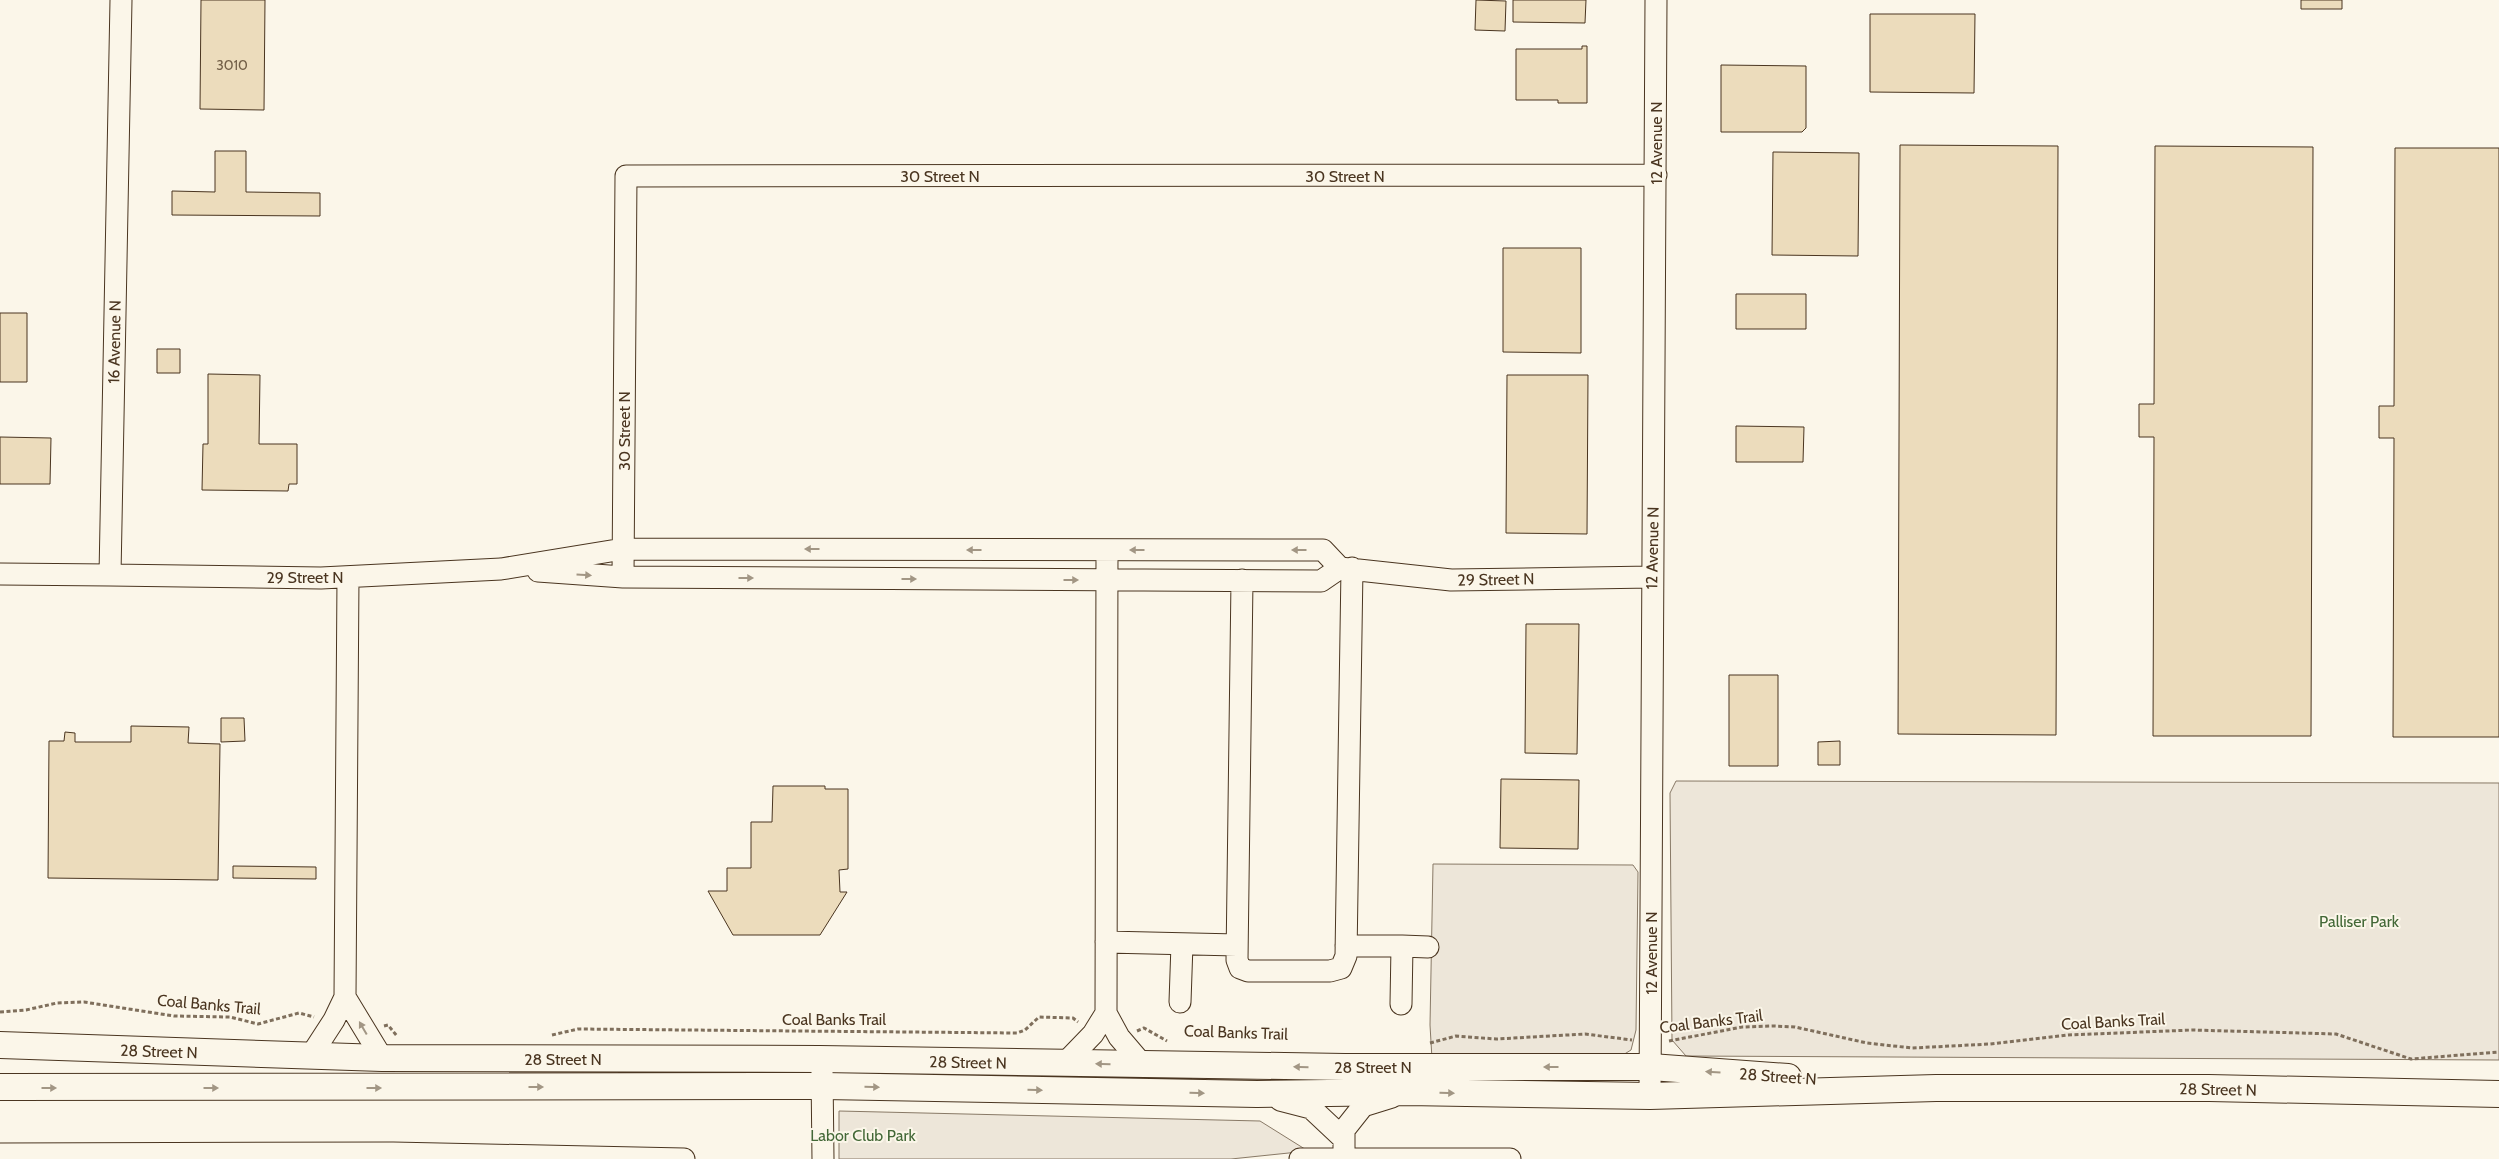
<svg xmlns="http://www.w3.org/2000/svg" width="2499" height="1159" font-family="Cabin,sans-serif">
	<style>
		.green { fill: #ede6d9; stroke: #887966 }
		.building { fill: #ecdcbc; stroke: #4a3520 }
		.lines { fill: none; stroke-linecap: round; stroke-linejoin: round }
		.minor-casing { stroke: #4a3520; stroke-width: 23 }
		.major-casing { stroke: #4a3520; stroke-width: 28 }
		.path { stroke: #7f6f5c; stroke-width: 3; stroke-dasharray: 4 2.5; stroke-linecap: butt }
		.minor { stroke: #fbf6e9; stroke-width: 21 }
		.major { stroke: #fbf6e9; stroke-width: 26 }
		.oneway { fill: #a29684 }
		.labels { text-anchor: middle; stroke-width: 4; stroke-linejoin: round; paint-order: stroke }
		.number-label { font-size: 14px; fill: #725f47 }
		.street-label { font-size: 16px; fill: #4a3520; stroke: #fbf6e9 }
		.park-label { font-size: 16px; fill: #436837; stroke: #fbf6e9 }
	</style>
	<rect width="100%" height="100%" fill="#fbf6e9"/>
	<path class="green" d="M1676 781 2499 783V1060L1686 1056 1672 1040 1670 793Z
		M1433 864 1633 865 1638 872 1636 1030 1631 1050 1618 1058 1432 1059 1430 1025Z
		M839 1111 1260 1121 1308 1151 1231 1159H839Z"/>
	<path class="building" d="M201 0H265L264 110 200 109Z
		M1476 0 1506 1 1505 31 1475 30Z
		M1513 0H1586L1585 23 1513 22Z
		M2301 0H2342V9H2301Z
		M1870 14H1975L1974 93 1870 92Z
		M1582 46H1587V103H1558V100H1516V49H1582Z
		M1721 65 1806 66V128L1802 132H1721Z
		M1900 145 2058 146 2056 735 1898 734Z
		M2155 146 2313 147 2311 736H2153L2154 437H2139V404H2154Z
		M2395 148H2499V737H2393L2394 438H2379V406H2394Z
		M215 151H246V192L320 193V216L172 215V191L215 192Z
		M1773 152 1859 153 1858 256 1772 255Z
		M1503 248H1581V353L1503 352Z
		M1736 294H1806V329H1736Z
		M0 313H27V382H0Z
		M157 349H180V373H157Z
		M208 374 260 375 259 444H297V484H289L288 491 202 490 203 444H208Z
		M1507 375H1588L1587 534 1506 533Z
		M1736 426 1804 427 1803 462H1736Z
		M0 437 51 438 50 484H0Z
		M1526 624H1579L1577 754 1525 753Z
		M1729 675H1778V766H1729Z
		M221 718H244L245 741 221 742Z
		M131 726 189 727 188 743 220 744 218 880 48 878 49 741H64L65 732 75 733V742H131Z
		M1840 741V765H1818V742Z
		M1501 779 1579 780 1578 849 1500 848Z
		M773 786H825V789H848V869L839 870 840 892H847L820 935H733L708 891H727V868H751V822H772Z
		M233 866 316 867V879L233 878Z"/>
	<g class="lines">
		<defs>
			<path id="minor" d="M1107 550 1106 1013 1119 1037 1142 1064
				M1340 568 1451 580 1652 577
				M538 571 623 577 1321 581 1340 568
				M0 574 110 575 121 0
				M110 575 321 578 501 569 623 549 1323 550 1340 568
				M623 577 626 176 1656 175
				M1242 580 1237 960 1240 968 1248 971H1330L1341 968 1346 956 1352 568
				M1106 942 1237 945
				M1346 946H1402L1401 1004
				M1402 946 1428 947
				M345 997 382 1058
				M1180 1002 1182 944
				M310 1057 334 1020 345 997 348 577
				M1065 1063 1093 1034 1106 1013
				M822 1072 823 1159
				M1650 1096 1656 0
				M1280 1100 1311 1108 1344 1139
				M0 1154 393 1153 684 1159
				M1300 1159H1510
				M1344 1159V1130L1363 1106 1392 1097"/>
			<path id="major" d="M0 1045 382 1058 820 1059 1345 1067H1651L1788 1077
				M0 1087 824 1086 1257 1094 1407 1092 1650 1096 1936 1088H2209L2499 1094"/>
		</defs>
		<use href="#minor" class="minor-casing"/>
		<use href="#major" class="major-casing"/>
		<path class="path" d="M0 1012 26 1010 57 1003 84 1002 174 1016 230 1017 258 1024 299 1013 314 1017
			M384 1026 388 1025 397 1036
			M1137 1031 1144 1028 1167 1041
			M552 1035 578 1029 1017 1033 1025 1030 1039 1017 1073 1018 1078 1022
			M1669 1041 1742 1027 1773 1026 1795 1027 1867 1043 1912 1048 1990 1044 2068 1035 2192 1030 2336 1034 2411 1059 2499 1052
			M1430 1043 1456 1036 1496 1039 1585 1034 1632 1040"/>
		<use href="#minor" class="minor"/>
		<use href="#major" class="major"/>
	</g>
	<defs><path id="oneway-solid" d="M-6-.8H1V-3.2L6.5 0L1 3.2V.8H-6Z" transform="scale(1.25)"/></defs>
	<g class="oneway">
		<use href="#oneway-solid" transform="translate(812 549) rotate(-180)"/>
		<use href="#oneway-solid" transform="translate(974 550) rotate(-180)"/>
		<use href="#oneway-solid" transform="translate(1137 550) rotate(-180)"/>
		<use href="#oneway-solid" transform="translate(1299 550) rotate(-180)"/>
		<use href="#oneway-solid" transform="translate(584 575) rotate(4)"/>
		<use href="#oneway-solid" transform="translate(746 578)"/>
		<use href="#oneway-solid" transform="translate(909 579)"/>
		<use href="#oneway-solid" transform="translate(1071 580)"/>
		<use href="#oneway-solid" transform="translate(363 1028) rotate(-120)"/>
		<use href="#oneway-solid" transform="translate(1103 1064) rotate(-179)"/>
		<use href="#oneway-solid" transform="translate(1301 1067) rotate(-179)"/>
		<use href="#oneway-solid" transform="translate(1551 1067) rotate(180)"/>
		<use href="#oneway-solid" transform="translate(1713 1072) rotate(-176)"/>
		<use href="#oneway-solid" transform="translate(536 1087)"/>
		<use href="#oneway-solid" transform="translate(872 1087) rotate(1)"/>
		<use href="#oneway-solid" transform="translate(49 1088)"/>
		<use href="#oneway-solid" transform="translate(211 1088)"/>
		<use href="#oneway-solid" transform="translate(374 1088)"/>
		<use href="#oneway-solid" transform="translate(1035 1090) rotate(1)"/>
		<use href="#oneway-solid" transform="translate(1197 1093) rotate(1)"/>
		<use href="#oneway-solid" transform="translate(1447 1093) rotate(1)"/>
	</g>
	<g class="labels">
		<g class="number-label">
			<text x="232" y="70">3010</text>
		</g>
		<g class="street-label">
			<text transform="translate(1656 143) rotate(-90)" y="6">12 Avenue N</text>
			<text x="940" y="182">30 Street N</text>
			<text x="1345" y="182">30 Street N</text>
			<text transform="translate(114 342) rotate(-89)" y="6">16 Avenue N</text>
			<text transform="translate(624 431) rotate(-90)" y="6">30 Street N</text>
			<text transform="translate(1652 548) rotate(-89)" y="6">12 Avenue N</text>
			<text x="305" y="583">29 Street N</text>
			<text transform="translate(1496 579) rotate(-1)" y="6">29 Street N</text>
			<text transform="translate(1651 953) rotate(-90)" y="6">12 Avenue N</text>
			<text transform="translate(209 1004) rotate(5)" y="6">Coal Banks Trail</text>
			<text x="834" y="1025">Coal Banks Trail</text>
			<text transform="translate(1711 1021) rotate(-7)" y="6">Coal Banks Trail</text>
			<text transform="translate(2113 1021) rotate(-3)" y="6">Coal Banks Trail</text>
			<text transform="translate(1236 1032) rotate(2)" y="6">Coal Banks Trail</text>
			<text transform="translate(159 1051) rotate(2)" y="6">28 Street N</text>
			<text x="563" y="1065">28 Street N</text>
			<text transform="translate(968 1062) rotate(1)" y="6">28 Street N</text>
			<text x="1373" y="1073">28 Street N</text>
			<text transform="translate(1778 1076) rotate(4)" y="6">28 Street N</text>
			<text transform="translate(2218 1089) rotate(1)" y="6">28 Street N</text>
		</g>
		<g class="park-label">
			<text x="2359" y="927">Palliser Park</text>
			<text x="863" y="1141">Labor Club Park</text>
		</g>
	</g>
</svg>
